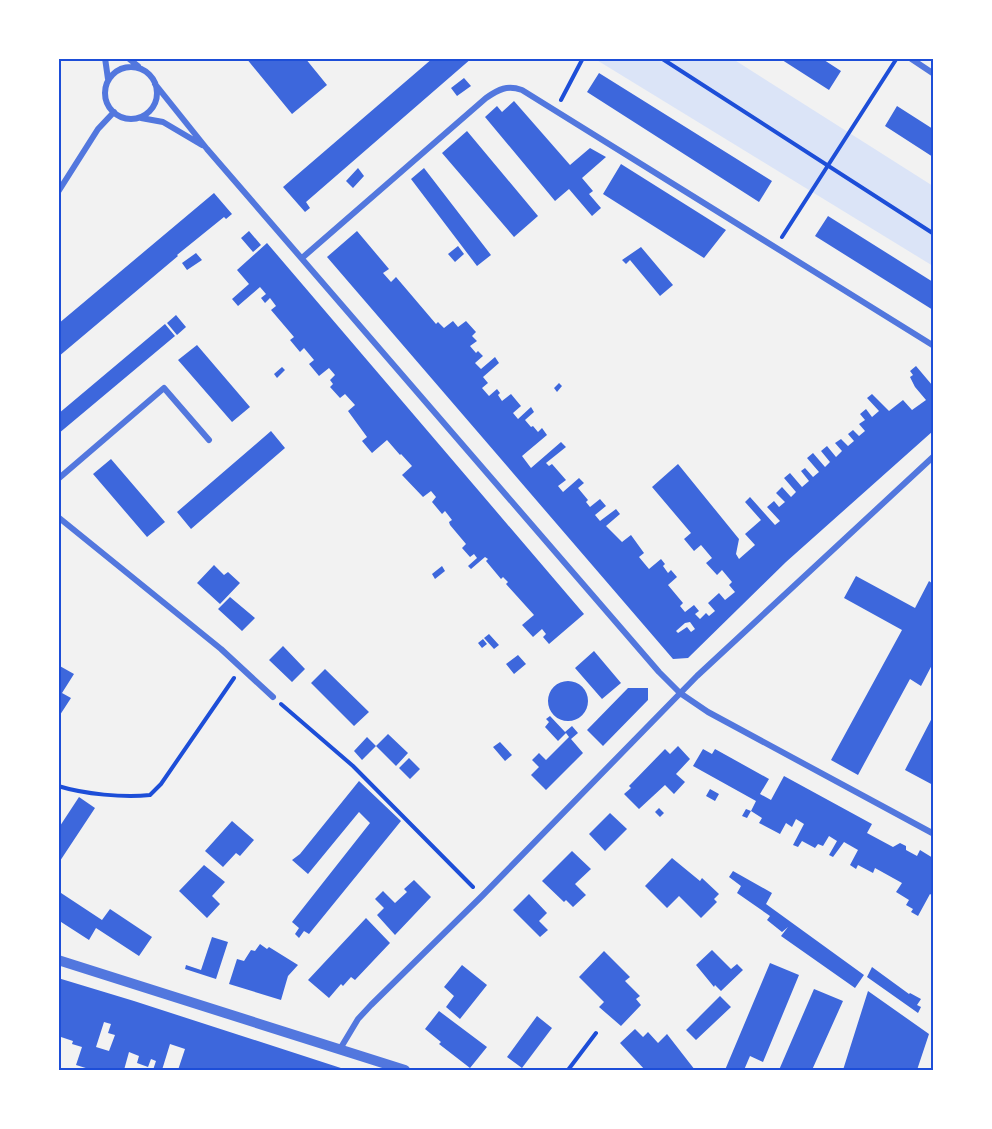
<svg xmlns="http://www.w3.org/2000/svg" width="992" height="1129" font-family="Jost,sans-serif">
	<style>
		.green { fill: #dbe4f7 }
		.building { fill: #3d67dc; fill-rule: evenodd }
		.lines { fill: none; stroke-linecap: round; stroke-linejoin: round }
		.path { stroke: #1d4ed8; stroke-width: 4 }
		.minor { stroke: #5277de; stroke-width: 6 }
		.tertiary { stroke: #5277de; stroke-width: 10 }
		.neatline { fill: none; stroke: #1d4ed8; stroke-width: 2 }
	</style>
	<rect width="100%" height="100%" fill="#f2f2f2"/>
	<path class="green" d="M595 59H733L933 186V266Z"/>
	<path class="building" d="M246 58H305L327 85 292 114Z
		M433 58H472L306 202 310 208 305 212 283 187Z
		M779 58H821L841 71 829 90Z
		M599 73 772 181 759 202 587 92Z
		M464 78 471 86 457 96 451 88Z
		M514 101 570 165 590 148 606 157 582 178 593 191 589 194 601 208 592 216 569 189 555 201 485 117 497 106 502 112Z
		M897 106 933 129V157L885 126Z
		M467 131 538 216 514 237 442 153Z
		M621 164 726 230 704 258 603 194Z
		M358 168 364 176 353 188 346 181Z
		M424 168 491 255 477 266 411 179Z
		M214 193 232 214 226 219 224 217 177 255 178 256 58 357V324Z
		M828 216 933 282V310L815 236Z
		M249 231 261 245 253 252 241 238Z
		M357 231 389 269 383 273 391 282 396 277 436 324 438 322 444 328 453 321 458 327 466 321 476 332 472 336 477 341 470 346 476 353 478 351 483 356 475 363 481 369 495 357 499 363 483 377 488 383 482 388 489 396 497 389 500 393 498 395 502 401 511 394 521 406 513 413 518 419 531 407 534 412 525 420 531 427 533 426 538 432 542 428 547 435 522 456 531 468 561 442 566 447 546 463 549 466 552 464 566 480 558 486 563 492 579 478 584 483 578 488 588 500 586 502 590 507 600 499 606 506 595 515 600 521 616 509 620 514 606 526 622 542 631 535 644 553 639 557 649 569 661 559 665 564 663 566 668 573 671 570 677 577 668 585 683 603 680 606 685 612 694 605 699 611 695 614 700 619 706 613 709 616 715 611 708 603 719 593 725 600 735 592 729 585 732 582 722 570 717 575 706 563 712 558 701 545 694 551 684 539 691 533 652 487 678 464 739 539 736 554 739 559 755 545 745 534 761 520 745 502 750 497 775 525 780 521 767 507 774 501 779 507 785 502 776 493 782 487 791 497 796 492 784 478 790 473 802 487 809 481 801 471 805 468 813 477 819 472 807 458 813 453 825 467 830 462 821 451 827 446 836 457 842 451 835 443 841 439 848 446 854 441 848 434 853 430 859 436 865 431 859 424 865 420 860 414 866 409 872 417 879 411 867 398 872 394 889 411 903 400 912 410 926 400 915 387 910 377 913 375 910 371 916 366 932 385 933 384V431L786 562 688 658 673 659 327 257ZM690 622 695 629 691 632 687 627 678 633 676 631 685 623Z
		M267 243 584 614 549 644 543 637 546 634 542 629 533 637 522 625 534 615 506 584 508 582 503 577 501 579 486 561 488 559 485 557 471 569 468 566 477 558 474 554 470 557 462 548 466 544 450 525 449 522 452 520 445 511 442 514 432 502 436 497 431 491 423 497 402 475 412 466 401 454 400 455 387 440 372 453 362 441 367 437 348 411 355 405 345 394 340 398 330 387 333 384 330 380 335 375 329 368 319 376 309 364 314 360 304 348 300 352 290 340 294 337 271 310 276 306 270 298 265 303 261 298 266 294 260 287 238 306 232 299 249 284 237 270Z
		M458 246 464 254 455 262 448 254Z
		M641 247 673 285 660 296 630 260 626 264 622 260Z
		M196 253 202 260 187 270 182 263Z
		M176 315 186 327 177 335 167 323Z
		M165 324 175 336 58 434V414Z
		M197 345 250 407 232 422 178 360Z
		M282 367 285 370 277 378 274 374Z
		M559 383 562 386 557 392 554 388Z
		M271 431 285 448 191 529 177 512Z
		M111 459 165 522 147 537 93 474Z
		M214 565 224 575 228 572 240 583 220 604 197 583Z
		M442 566 445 571 435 579 432 574Z
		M856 576 915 608 929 581 933 584V663L921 686 910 679 858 775 831 760 902 630 844 598Z
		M230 597 255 618 242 631 218 609Z
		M489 634 499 645 494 649 484 638Z
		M483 639 487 644 482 648 478 643Z
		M283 646 305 669 292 682 269 660Z
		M594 651 621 683 602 699 575 668Z
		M518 655 526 664 514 674 506 664Z
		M58 665 74 674 62 693 71 698 58 718Z
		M325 669 369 712 354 726 311 683Z
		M548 701a20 20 0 1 1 40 0a20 20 0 1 1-40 0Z
		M628 688H648V700L603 746 587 730Z
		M550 716 566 733 565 732 572 726 578 733 571 739 583 753 546 790 531 775 539 767 532 760 539 753 546 760 569 737 566 733 558 741 545 727 549 722 546 719Z
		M933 716V785L905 770Z
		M388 734 408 753 396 766 376 746Z
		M367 737 376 746 362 760 354 751Z
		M500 742 512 755 505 761 493 747Z
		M678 746 690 759 676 774 685 782 674 794 665 785 639 809 624 794 631 788 629 786 665 749 670 754Z
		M703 749 712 754 715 749 769 779 760 794 771 800 784 776 872 824 867 833 893 847 900 843 906 846V850L917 856 920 850 933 858V896L930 894 918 916 911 912 913 909 906 905 909 900 896 892 902 883 875 868 873 873 858 865 856 869 850 865 858 850 844 842 833 857 829 855 837 841 829 836 823 846 818 844 815 848 802 841 798 847 793 845 804 824 796 819 792 827 786 823 780 834 759 823 762 818 751 811 747 818 742 816 746 809 751 811 756 801 693 766Z
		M409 758 420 769 410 779 399 768Z
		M359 781 401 821 309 934 304 931 299 938 295 934 299 928 292 922 370 823 359 812 308 874 292 860 300 854Z
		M710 789 719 794 715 801 706 796Z
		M79 797 95 808 58 864V829Z
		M659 808 664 813 660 817 655 812Z
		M610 813 627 829 605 851 589 834Z
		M232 821 254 840 240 856 236 853 223 867 205 851Z
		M572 851 591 869 575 884 586 895 573 907 566 900 564 902 542 881Z
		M672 858 700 881 702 878 719 894 714 899 717 902 701 918 679 896 667 908 645 886Z
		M204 865 225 882 212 896 220 904 207 918 179 891Z
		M733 871 772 893 766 904 864 975 855 988 781 936 788 927 782 932 767 920 770 916 737 893 741 886 729 877Z
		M414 880 431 897 395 935 377 915 384 908 375 899 383 891 395 903 407 892 404 889Z
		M58 891 102 920 110 909 152 937 139 956 96 928 89 940 58 920Z
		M529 894 547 913 539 921 548 930 540 937 513 910Z
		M366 918 390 943 355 980 351 977 343 986 341 984 329 998 308 980Z
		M212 937 228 942 216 979 185 969 186 965 201 970Z
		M260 944 267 949 269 947 298 965 288 976 281 1000 229 984 237 959 244 961 251 950 255 951Z
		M712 950 731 969 737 964 743 970 721 991 715 985 714 987 696 965Z
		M604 951 630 977 625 981 640 996 636 999 641 1005 621 1026 599 1007 604 1002 579 977Z
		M770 963 799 975 763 1062 750 1056 744 1070H725Z
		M462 965 487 985 460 1019 446 1007 454 996 444 987Z
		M872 967 909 994 910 993 921 999 917 1005 921 1007 918 1013 867 977Z
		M58 978 134 1001 347 1070H178L185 1049 170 1044 162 1070H153L156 1061 151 1059 148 1067 137 1063 139 1056 129 1052 124 1070H88L89 1069 76 1065 82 1047 72 1044 73 1041 58 1036 61 1026 58 1025ZM104 1022 111 1024 108 1033 115 1035 109 1051 96 1047Z
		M814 989 843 1001 812 1070H779Z
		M868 991 929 1034 917 1070H843Z
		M720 996 731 1007 696 1040 686 1030Z
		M439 1011 487 1047 470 1068 439 1044 441 1042 425 1029Z
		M537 1016 552 1028 522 1068 507 1057Z
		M635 1029 643 1037 648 1032 658 1043 667 1034 695 1070H645L620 1043Z"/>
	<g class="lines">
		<path class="path" d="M661 58 934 234
			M561 100 583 58
			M782 237 897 58
			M281 704 353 766 473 887
			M58 786C84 794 124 798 150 795L161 784 234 678
			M568 1070 596 1033"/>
		<path class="minor" d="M105 58 108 79
			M128 58 138 66
			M910 58 934 74
			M105 93a26 26 0 1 1 52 0a26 26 0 1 1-52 0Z
			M155 84 207 149 659 672 680 693 708 712 934 834
			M141 118 163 122 202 145
			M58 192 98 129 114 112
			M302 258 486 98C499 89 507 85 522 90L934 346
			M58 479 164 388 209 440
			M58 517 221 649 273 697
			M340 1049 358 1019 371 1005 482 896 697 676 934 456"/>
		<path class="tertiary" d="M58 960 405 1070"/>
	</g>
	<rect width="992" height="1129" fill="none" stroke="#ffffff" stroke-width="120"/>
	<rect x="60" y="60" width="872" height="1009" class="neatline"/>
</svg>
